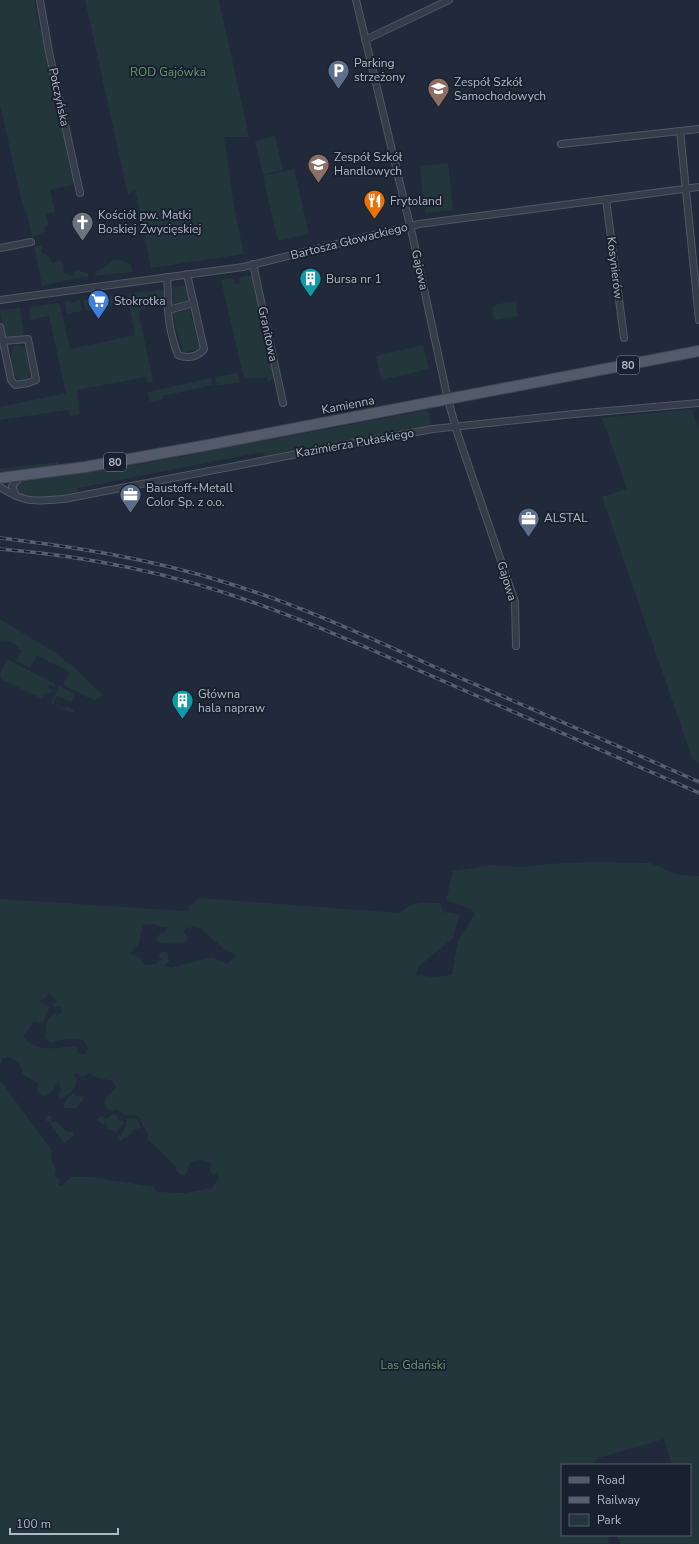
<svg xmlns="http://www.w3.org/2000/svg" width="699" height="1544" font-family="'Nunito Sans',sans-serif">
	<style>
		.green { fill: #23363b; fill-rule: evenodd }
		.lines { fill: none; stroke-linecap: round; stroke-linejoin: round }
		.minor-casing { stroke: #505765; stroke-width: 8 }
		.primary-casing { stroke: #3e4553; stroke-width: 12 }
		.minor { stroke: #353c4a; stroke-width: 6 }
		.primary { stroke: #535b6a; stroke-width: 10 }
		.rail-casing { stroke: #576071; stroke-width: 3.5 }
		.rail { stroke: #1a212e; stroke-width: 2; stroke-dasharray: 6; stroke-linecap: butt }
		.labels { text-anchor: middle; stroke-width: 4; stroke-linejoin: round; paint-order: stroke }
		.shield { fill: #1a212e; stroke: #838a98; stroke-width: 1 }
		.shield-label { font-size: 11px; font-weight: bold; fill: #b0b7c6 }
		.poi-label { font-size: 12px; fill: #b0b7c6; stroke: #1a212e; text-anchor: start }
		.park-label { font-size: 12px; fill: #679775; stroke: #1a212e }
		.street-label { font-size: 12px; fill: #b0b7c6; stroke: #1a212e }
	</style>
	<rect width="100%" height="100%" fill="#212a3a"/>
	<path class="green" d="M0 0H35V6L75 184 50 190 55 212 46 214 48 223 44 229 46 231 32 237 28 218 22 203 0 104Z
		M85 0H219L249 137H224L234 207 244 254 151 268 135 188 128 195Z
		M275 136 283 170 263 175 255 141Z
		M448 163 453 210 425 213 420 166Z
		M294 169 309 234 278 241 263 176Z
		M34 246H42L41 252 48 256 53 263 59 260 64 265 63 272 73 276 76 270 87 273 89 277 76 278 42 286Z
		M114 259 127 262 131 265 132 272 94 276 97 271 106 267Z
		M253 275 273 374V378L268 382 267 377 244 379 221 280 234 278 235 284 240 283 239 277Z
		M186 285 190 302 171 305 173 299 171 287Z
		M163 289 164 303 140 310 139 314 153 382 148 383 146 377 77 390 80 414 70 416 68 410 0 420V407L66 393 49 316 30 320 29 310 31 307 58 303 60 305 70 349 135 335 127 294Z
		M114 295 117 305 86 311 83 300C89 299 91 301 97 300V297Z
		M80 300 82 311 67 314 65 302 70 301 71 303H75V301Z
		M517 301 516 307 518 316 494 320 492 307 498 304Z
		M20 308 24 333 21 336 7 337 3 330 0 310Z
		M189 308 200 349 183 353 172 312Z
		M18 345 27 348C29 359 34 371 26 380 23 380 19 380 17 378 11 372 9 353 14 346Z
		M423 345 429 369 381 380 376 356Z
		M238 373 240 382 217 386 215 377Z
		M211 378 213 385 163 396V399L154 402 150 401 148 395V392Z
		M692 409 699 429V763L692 759 691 755 602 497 627 489 602 418Z
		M428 410 431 426 265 457 263 452 78 488 79 493C64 495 25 504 17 489V485L22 481 141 464Z
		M58 462 59 465 0 472V469Z
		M0 619 55 653 75 668 103 695 95 701 63 685 70 672 37 656 30 668 16 661 22 650 18 649 19 647 6 640 5 642 2 640 0 643Z
		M7 659 55 684 54 687 50 685 48 688 52 690 50 694 46 692 42 699 1 679 0 674Z
		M59 686 75 694 71 702 57 696 53 703 65 709 66 706 75 711 70 713 51 703Z
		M590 862 650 863 679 875 699 876V1544H620L618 1536 620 1535H690V1465H672L664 1439 598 1458 592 1465H562V1535H607L609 1544H0V1082L3 1084 52 1151 51 1161 56 1170 54 1174 59 1180V1185L61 1186 71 1177H92L153 1187 157 1192 185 1193 212 1188 219 1178V1174L217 1172 214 1175 210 1173V1169L212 1166 210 1162 200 1160 190 1163 186 1175H181L176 1170V1166L147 1139 148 1134 138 1116 125 1115 117 1109 112 1111 107 1109 104 1103 107 1096 111 1093 116 1088 113 1081 94 1077 90 1073 82 1077 76 1073 74 1074C74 1076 76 1078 76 1080 78 1088 66 1098 59 1099L58 1095 61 1090 59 1083 56 1084 54 1090 46 1096 41 1095 37 1090 38 1084 23 1074 19 1062 9 1057 2 1059 0 1066V899L188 911 189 906 199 898 400 913C414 900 422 903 440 903L443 912 459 914 453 938 419 966 416 975 433 977 452 975 458 940 475 914 470 909 446 900 453 871 493 865 521 867 546 864ZM155 924 162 927H168L165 932 160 933 157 939 158 942C164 945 173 943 181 944L186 942 187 937 183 930 187 928 194 927 201 929 223 948 236 956 227 964 212 957 171 968 165 966 169 960 167 953 163 951 158 955 162 959 156 964 145 965 139 957 130 954 139 943 143 925ZM49 993 57 1001 53 1003V1007L61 1006 62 1013H59L57 1016 55 1013C43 1023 48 1025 45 1038L52 1043C62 1038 72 1038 83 1040L88 1048 84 1055 78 1053 77 1047C57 1047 39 1053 24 1038V1035L34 1021 39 1023 43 1022 50 1007 39 1002 40 1000 45 999Z
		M74 1093 75 1096 84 1097 77 1108H64C64 1101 69 1097 74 1093Z
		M113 1114 118 1116V1120L123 1121 124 1123 116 1133 112 1130 109 1129 106 1124H101L97 1119 102 1116 105 1117V1119Z
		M47 1116H51L52 1122H57L67 1132H73L74 1135 65 1143 56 1133V1130L52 1127 51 1123 45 1120Z
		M127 1118 137 1119 141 1128 132 1130 133 1133 130 1134 127 1138 125 1137 121 1141 119 1140 118 1137 123 1135 121 1134 125 1129 124 1127 127 1124Z"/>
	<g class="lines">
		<defs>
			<path id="minor" d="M40 0 49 52 80 193
				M356 0 413 238 448 400 458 435 515 602 516 646
				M365 40 449 0
				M680 131 699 320
				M561 144 699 129
				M606 199 624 338
				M0 248 31 242
				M253 264 283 403
				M167 277C168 288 168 297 168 308 168 321 173 343 178 355 187 359 198 357 204 349L187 274
				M0 300 243 267 419 224 699 187
				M168 310 194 303
				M0 327 11 380 15 385 28 383 36 380 28 339 3 341
				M0 487C27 504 34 501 64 499L339 446 433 429 574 414 699 403
				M16 496 12 486 21 476"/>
			<path id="primary" d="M0 478 85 467 208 445 699 351"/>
		</defs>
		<use href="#minor" class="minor-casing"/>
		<use href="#primary" class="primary-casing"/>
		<use href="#minor" class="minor"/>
		<use href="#primary" class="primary"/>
		<defs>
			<path id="rail" d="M0 538C76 547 151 559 224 582 294 603 361 634 428 664 519 703 609 742 699 782
				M0 549C85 556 171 573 252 602 320 626 386 656 452 685 535 721 617 757 699 793"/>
		</defs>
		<use href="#rail" class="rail-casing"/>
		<use href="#rail" class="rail"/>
	</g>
	<defs>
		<symbol id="parking-pin" viewBox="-11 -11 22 30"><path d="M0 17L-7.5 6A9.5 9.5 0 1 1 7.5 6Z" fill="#5c6f8a" stroke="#1a212e"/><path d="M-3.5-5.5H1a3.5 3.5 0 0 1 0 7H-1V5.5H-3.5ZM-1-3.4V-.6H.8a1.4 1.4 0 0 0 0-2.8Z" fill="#fff"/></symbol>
		<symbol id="school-pin" viewBox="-11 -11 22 30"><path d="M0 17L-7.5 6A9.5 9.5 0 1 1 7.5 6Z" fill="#8d6e63" stroke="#1a212e"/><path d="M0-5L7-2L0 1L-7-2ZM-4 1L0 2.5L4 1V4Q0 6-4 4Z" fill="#fff"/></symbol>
		<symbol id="restaurant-pin" viewBox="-11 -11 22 30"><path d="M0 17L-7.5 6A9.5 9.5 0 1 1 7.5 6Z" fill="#e8710a" stroke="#1a212e"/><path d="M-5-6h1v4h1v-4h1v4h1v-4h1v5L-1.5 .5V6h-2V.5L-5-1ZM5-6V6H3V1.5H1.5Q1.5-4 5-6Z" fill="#fff"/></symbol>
		<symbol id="church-pin" viewBox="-11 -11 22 30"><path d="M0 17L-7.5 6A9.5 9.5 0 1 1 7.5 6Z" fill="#6b7280" stroke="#1a212e"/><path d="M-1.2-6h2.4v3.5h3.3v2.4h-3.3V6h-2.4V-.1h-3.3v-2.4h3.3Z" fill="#fff"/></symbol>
		<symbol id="building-pin" viewBox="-11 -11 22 30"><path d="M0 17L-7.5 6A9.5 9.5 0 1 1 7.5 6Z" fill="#0f9aa8" stroke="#1a212e"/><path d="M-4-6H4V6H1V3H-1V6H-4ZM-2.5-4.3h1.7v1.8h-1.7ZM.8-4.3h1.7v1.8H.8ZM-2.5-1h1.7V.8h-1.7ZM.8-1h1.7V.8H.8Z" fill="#fff"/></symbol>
		<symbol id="supermarket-pin" viewBox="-11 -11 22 30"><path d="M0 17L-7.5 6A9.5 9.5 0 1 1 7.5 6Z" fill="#3f7fe0" stroke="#1a212e"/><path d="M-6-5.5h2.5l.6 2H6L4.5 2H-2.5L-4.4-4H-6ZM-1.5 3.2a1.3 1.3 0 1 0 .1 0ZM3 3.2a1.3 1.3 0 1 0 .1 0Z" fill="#fff"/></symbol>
		<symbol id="office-pin" viewBox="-11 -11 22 30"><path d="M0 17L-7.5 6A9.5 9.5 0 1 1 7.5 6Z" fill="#5c6f8a" stroke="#1a212e"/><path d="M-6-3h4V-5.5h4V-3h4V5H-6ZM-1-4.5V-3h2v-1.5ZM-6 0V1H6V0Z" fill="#fff"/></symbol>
	</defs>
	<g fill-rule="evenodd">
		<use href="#parking-pin" x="326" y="58" width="25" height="34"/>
		<use href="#school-pin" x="426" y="76" width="25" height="34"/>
		<use href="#school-pin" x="306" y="152" width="25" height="34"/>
		<use href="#restaurant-pin" x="362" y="188" width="25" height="34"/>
		<use href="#church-pin" x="70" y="210" width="25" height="34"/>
		<use href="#building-pin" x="298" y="266" width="25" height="34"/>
		<use href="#supermarket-pin" x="86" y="288" width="25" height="34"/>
		<use href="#office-pin" x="118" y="482" width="25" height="34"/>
		<use href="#office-pin" x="516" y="506" width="25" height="34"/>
		<use href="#building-pin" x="170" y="688" width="25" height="34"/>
	</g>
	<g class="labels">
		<g class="shield">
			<rect x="617" y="356" width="22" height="18" rx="3"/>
			<rect x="104" y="453" width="22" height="18" rx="3"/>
		</g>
		<g class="shield-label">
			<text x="628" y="369">80</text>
			<text x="115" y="466">80</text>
		</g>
		<g class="poi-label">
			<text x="354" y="67">Parking<tspan x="354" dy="14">strzeżony</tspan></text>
			<text x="454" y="86">Zespół Szkół<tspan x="454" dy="14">Samochodowych</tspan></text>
			<text x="334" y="161">Zespół Szkół<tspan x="334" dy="14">Handlowych</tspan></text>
			<text x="390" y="205">Frytoland</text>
			<text x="98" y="219">Kościół pw. Matki<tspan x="98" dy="14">Boskiej Zwycięskiej</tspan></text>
			<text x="326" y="283">Bursa nr 1</text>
			<text x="114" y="305">Stokrotka</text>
			<text x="146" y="492">Baustoff+Metall<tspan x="146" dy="14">Color Sp. z o.o.</tspan></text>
			<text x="544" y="522">ALSTAL</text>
			<text x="198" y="698">Główna<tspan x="198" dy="14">hala napraw</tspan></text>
		</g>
		<g class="park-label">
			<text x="168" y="76">ROD Gajówka</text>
			<text x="413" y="1369">Las Gdański</text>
		</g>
		<g class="street-label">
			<text transform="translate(59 97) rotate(78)" y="4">Połczyńska</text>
			<text transform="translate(349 241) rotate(-14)" y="4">Bartosza Głowackiego</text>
			<text transform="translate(615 268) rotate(83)" y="4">Kosynierów</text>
			<text transform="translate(420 270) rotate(78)" y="4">Gajowa</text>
			<text transform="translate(268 334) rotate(78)" y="4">Granitowa</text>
			<text transform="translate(348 405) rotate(-11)" y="4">Kamienna</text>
			<text transform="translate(355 443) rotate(-10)" y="4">Kazimierza Pułaskiego</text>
			<text transform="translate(507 581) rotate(73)" y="4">Gajowa</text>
		</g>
	</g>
	<rect x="561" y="1464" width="130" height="72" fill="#1a212e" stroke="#565d6b"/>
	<rect x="569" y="1477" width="20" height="6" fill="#535b6a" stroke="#565d6b"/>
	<text x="597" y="1484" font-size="12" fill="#b0b7c6">Road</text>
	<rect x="569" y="1497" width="20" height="6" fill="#576071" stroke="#565d6b"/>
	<text x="597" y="1504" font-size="12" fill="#b0b7c6">Railway</text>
	<rect x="569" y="1514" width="20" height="12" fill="#23363b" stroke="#565d6b"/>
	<text x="597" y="1524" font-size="12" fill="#b0b7c6">Park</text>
	<path d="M10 1528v6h108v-6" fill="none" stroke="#b0b7c6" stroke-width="2"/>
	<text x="16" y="1528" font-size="12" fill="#b0b7c6" stroke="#1a212e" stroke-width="3" paint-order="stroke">100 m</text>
</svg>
